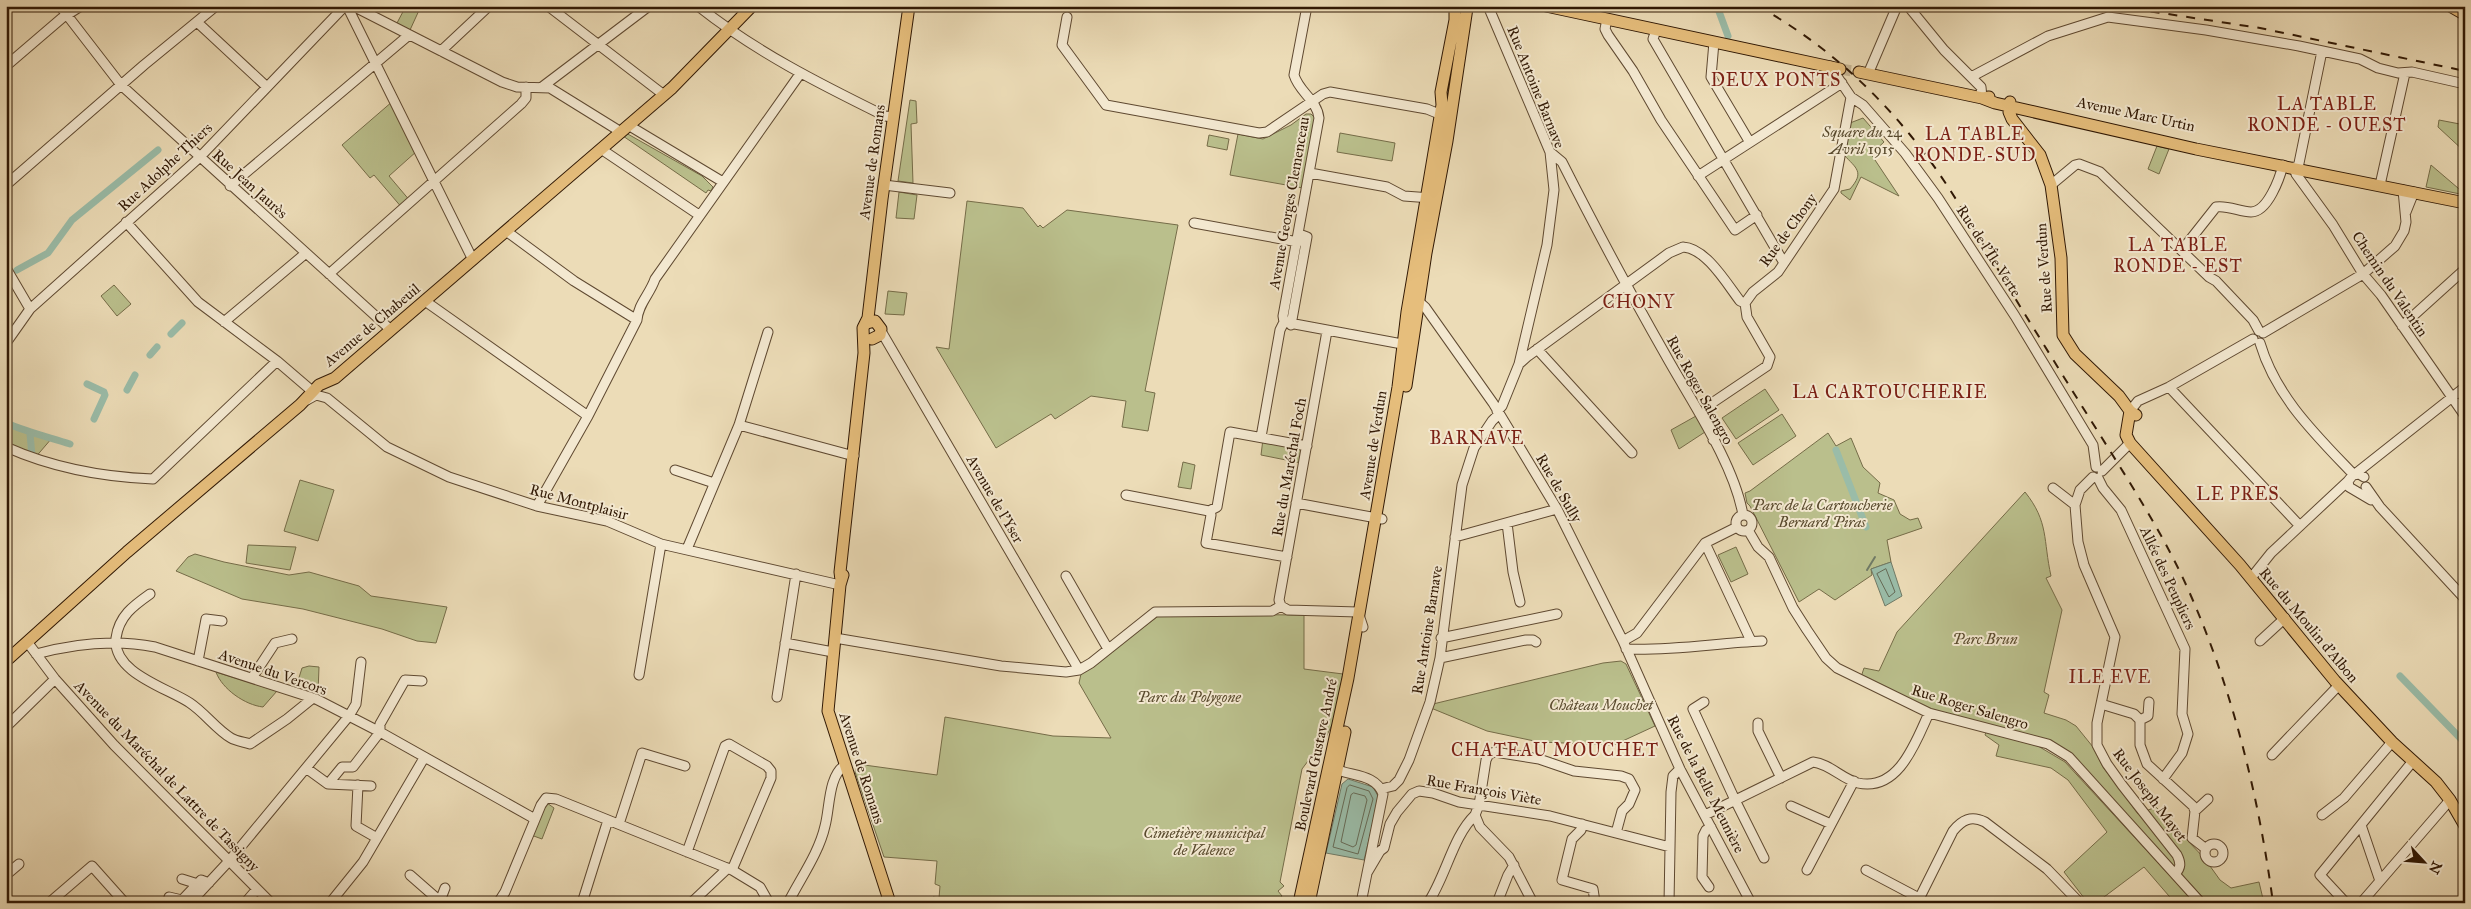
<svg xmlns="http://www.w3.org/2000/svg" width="2471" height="909" font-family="'IM FELL Great Primer',serif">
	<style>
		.green { fill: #babf8c; stroke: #756c48 }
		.water { fill: #9abca8; stroke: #707a66 }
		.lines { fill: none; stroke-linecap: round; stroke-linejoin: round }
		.shore { stroke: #656a56; stroke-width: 1 }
		.stream { stroke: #707a66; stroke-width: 2 }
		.canal { stroke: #9abca8; stroke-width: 7 }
		.major-tunnel { stroke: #c6b593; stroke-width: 11; stroke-dasharray: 11 5.5; stroke-linecap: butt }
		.minor-casing { stroke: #5f4931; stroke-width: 11 }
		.major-casing { stroke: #301804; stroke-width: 13 }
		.highway-casing { stroke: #301804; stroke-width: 14 }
		.minor { stroke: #f3e8d0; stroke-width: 9 }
		.major { stroke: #e6be7c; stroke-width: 11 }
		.highway { stroke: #e6be7c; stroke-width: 12 }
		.rail { stroke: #301804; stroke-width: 2; stroke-dasharray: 9 9; stroke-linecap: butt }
		.labels { text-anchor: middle; stroke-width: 4; stroke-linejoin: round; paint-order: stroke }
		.street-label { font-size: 15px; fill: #301804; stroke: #f3e8d0 }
		.park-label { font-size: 15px; font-style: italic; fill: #594a2d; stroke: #f3e8d0 }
		.quarter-label { font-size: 18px; letter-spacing: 1px; fill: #7a1f14; stroke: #f3e8d0 }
	</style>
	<rect width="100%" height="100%" fill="#ecdcb7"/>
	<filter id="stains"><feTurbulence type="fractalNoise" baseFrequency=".004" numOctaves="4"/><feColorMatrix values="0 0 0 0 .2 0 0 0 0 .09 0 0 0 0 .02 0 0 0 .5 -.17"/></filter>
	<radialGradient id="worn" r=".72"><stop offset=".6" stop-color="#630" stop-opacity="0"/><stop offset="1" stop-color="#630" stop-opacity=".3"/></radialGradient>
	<path class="green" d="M406 6H421L410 30 397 23Z
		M910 100 916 101 917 123 911 124 913 183 898 181Z
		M393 101 417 151 389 176 411 202 403 209 374 175 370 178 342 145Z
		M1306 114H1311L1315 118 1303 188 1230 175 1238 134 1263 139 1291 125Z
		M1863 118 1884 142 1871 154 1899 196 1861 177 1850 200 1841 193V191L1850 189C1865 172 1856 168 1844 155L1850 123Z
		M2439 120 2465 125V152L2438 127Z
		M626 133 702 176 713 187 711 191 708 190 706 193 623 136Z
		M1340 133 1395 143 1392 161 1337 152Z
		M1209 135 1229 139 1227 150 1207 146Z
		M2157 146 2169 149 2159 174 2148 169Z
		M2431 165 2465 194V195L2426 187Z
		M899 192 917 195 914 219 896 218Z
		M967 201 1023 208 1038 227 1040 225 1043 228 1067 210 1178 225 1145 391 1155 393 1148 431 1122 427 1126 401 1091 396 1055 419 1051 414 996 448 936 347 949 349Z
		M114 285 131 304 117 316 101 296Z
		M888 291 907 293 904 315 885 314Z
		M1765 389 1779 410 1736 439 1722 418Z
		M1782 414 1796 436 1753 465 1738 443Z
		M1696 416 1705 432 1679 449 1671 430Z
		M6 423 30 434 52 438 34 459 6 447Z
		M1828 433 1836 446 1851 438 1863 467 1880 483 1878 493 1894 500 1900 514 1910 520 1918 518 1922 528 1887 540 1891 562 1871 569 1872 575 1835 600 1819 589 1799 602 1750 506 1747 503 1745 493 1750 491Z
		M1263 439 1304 448 1301 463 1261 455Z
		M1183 462 1195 465 1191 489 1178 487Z
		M300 480 334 490 318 541 284 531Z
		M2025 492C2049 522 2043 540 2051 576L2046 578 2062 610 2044 692 2049 695 2044 713 2066 720 2076 726 2093 747 2103 767 2138 814 2156 807 2205 859 2220 880 2231 888 2259 882 2264 903H2208L2075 758 2048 740 1937 712 1861 677 1864 668 1879 671 1897 632Z
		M248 545 296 547 290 570 246 563Z
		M1736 547 1748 574 1731 582 1718 555Z
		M195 554 224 562 289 575 309 572 359 586 371 596 447 607 436 643 417 641 382 629 303 609 242 599 176 571 188 557Z
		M1161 614 1304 615V669L1343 674 1335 719 1326 737 1302 769 1280 882 1284 886 1278 891 1282 896 1277 903H933V897L939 898 940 886 935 884 937 861 884 857 855 772 857 764 937 775 945 717 1053 736 1111 738 1079 683 1081 674Z
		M1621 661 1626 664 1655 726 1614 745 1539 742 1487 731 1431 708 1433 704 1603 663Z
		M309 666 319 667 318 693 297 684 302 668Z
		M216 672 277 691 263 707C245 705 222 689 216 672Z
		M1986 732 2038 746 2065 762 2195 903H2175L2144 867 2096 903H2088L2064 872 2107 832 2068 780 2051 768 1996 756 1999 745 1985 735Z
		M547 803 554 808 542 839 531 835 544 805Z"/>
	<path class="water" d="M1891 562 1902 596 1885 606 1871 569Z
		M1348 779 1373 787 1379 798 1364 860 1326 853 1342 784Z"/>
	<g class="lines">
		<path class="shore" d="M1886 569 1895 592 1889 597 1877 574Z
			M1350 785 1369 791 1373 799 1358 854 1333 847 1347 788Z
			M1354 793 1365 796 1367 800 1356 845 1353 847 1341 842 1351 795Z"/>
		<path class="stream" d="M1867 570 1875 557"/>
		<path class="canal" d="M1717 6 1728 36
			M17 270 48 253 72 220 158 150
			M171 334 182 323
			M150 355 157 347
			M87 384 104 392 105 395 94 419
			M127 390 135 375
			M6 423C27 432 48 437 70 444
			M30 434 32 456
			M1836 450 1866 527
			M2400 676 2465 743"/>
		<path class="major-tunnel" d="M1840 69 1859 72"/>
		<defs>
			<path id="minor" d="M60 6 121 85 391 330
				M353 6 502 82 517 87 550 88 621 132
				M548 6 664 95
				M698 6C756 52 820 84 885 116L893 117
				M1488 6 1550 152 1554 190 1547 245 1519 364 1502 406 1497 411
				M1908 6 1944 50 1981 87 1982 98
				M349 10 473 260
				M1067 17 1062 45 1106 105 1259 133 1267 132 1323 94 1330 92 1427 109 1444 116
				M1607 19 1605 29 1608 35 1633 71 1661 120 1735 230 1757 215
				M197 22 267 87
				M1656 30 1653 39 1784 263
				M1714 42 1711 77 1749 141
				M441 51 489 6
				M6 66 62 18 81 6
				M1868 74 1897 6
				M1971 77 2048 36 2108 17 2206 30 2299 46 2360 59 2378 68 2398 73 2412 72 2465 84
				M542 87 649 6
				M1851 97 1863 105 1905 153 1938 198 2015 316 2093 445 2096 467
				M628 125 723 182
				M601 149 699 215
				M1550 152 1562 162C1595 227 1629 291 1665 354 1691 401 1734 463 1743 515
				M2294 167 2296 174 2333 225 2363 274 2381 295 2465 416
				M2298 168 2322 51
				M1310 173 1387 187 1404 196 1431 198
				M1698 176 1842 83
				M6 185 144 65 216 6
				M884 185 950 193
				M2051 185 2075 165 2079 164 2100 172 2209 277 2216 281 2253 320 2259 331
				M2380 185 2405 73
				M230 186 409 35
				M2406 212 2414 192
				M126 222 198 302 277 361 312 391
				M1194 223 1298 242
				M506 231 574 281 637 320
				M2182 250 2216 207C2228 205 2240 212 2251 212 2268 212 2280 177 2283 165
				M6 268 30 309
				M329 274 521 104 526 98V87
				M1416 299 1425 307 1493 403 1557 509 1623 641 1680 769 1751 903
				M425 301 588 416
				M224 322 306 253
				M1284 322 1283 316 1319 118C1317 100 1299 92 1294 75L1307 6
				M1284 322 1402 344 1408 341
				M1291 325 1307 237 1299 234
				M2402 326 2465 269
				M881 331 1079 670
				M2263 333 2363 274 2395 246 2404 231 2406 222 2403 190
				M6 343 30 309 199 158 342 9
				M2260 343C2276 397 2316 435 2354 475
				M1537 349 1632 453
				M1519 364 1528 356 1669 253 1683 247C1706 248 1727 284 1740 301L1745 303
				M2169 387 2300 526
				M307 400 316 395 327 398 387 447 449 477 537 506 607 521 661 544 840 585
				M2130 411 2138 401 2169 387 2253 339
				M739 425 854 456
				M1261 437 1280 330 1284 322
				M1713 440 1716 435 1706 413 1709 405 1767 366 1770 357 1747 317 1745 303 1753 292 1778 272 1834 189 1851 97 1830 66
				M6 447C53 468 102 477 153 479L277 361
				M675 470 714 483
				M2102 471 2130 443
				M2355 474 2465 387
				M2093 477 2080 490 2075 505 2078 542 2084 565 2115 637 2097 723V745L2107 764 2122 785 2177 855C2181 863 2181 868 2175 874
				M2364 477 2359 474 2353 475 2348 481 2349 487 2371 500
				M2098 478 2103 488 2121 510 2185 649 2182 714 2188 734 2182 753 2163 779
				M2366 487 2380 507 2465 599
				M2053 488 2075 505
				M1126 495 1209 511 1211 515 1206 543 1287 557
				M1296 503 1382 519
				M537 506 588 416 637 320C638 304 650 294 655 279L800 74
				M1209 511 1217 507 1230 432 1307 446
				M1736 523a8 8 0 1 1 16 0a8 8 0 1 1-16 0Z
				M1507 523 1513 572 1520 602
				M1748 530 1758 547 1769 557 1793 608 1807 630 1826 658 1837 668 1929 713 2048 744 2069 757 2201 903
				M1455 537 1557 509
				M1705 543 1751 641
				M687 549 739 425 768 332
				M1066 576 1108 649
				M2251 578 2271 553 2348 481
				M150 594C133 606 119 616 116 638 112 673 168 688 190 703 205 713 216 729 231 738 236 741 244 742 250 744L287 719 313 698
				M1281 606 1279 600 1327 331
				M1281 606 1288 610 1358 612 1363 627
				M835 638 1001 666 1066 672 1079 670 1091 663 1155 612 1272 611 1281 606
				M1441 638 1557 614
				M1623 641 1637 633 1705 543 1737 527
				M2260 641 2285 618
				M28 643 55 679 114 745 271 903
				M785 643 833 652
				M1626 649C1671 651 1717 643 1762 641
				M36 654C76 643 115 639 155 647L316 699 380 732 535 819
				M1440 658 1526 640H1533L1536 642
				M198 661 206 619 222 621
				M639 675 661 544
				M252 678 275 643 292 639
				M777 697 796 574
				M1704 702 1693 709 1735 800 1764 858
				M2101 704 2134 714 2140 720V745L2147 764 2193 806 2195 811
				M2140 720 2148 716 2149 702
				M1758 723V731L1781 778
				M6 727 55 679
				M2272 755 2339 685
				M1332 767C1347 777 1375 772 1383 794L1361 903
				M306 768 328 784 371 786
				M328 784 342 767H353L380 732V724L405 680 422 681
				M358 785 356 826 377 838
				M1381 789 1393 786 1399 780 1409 760 1430 702 1440 658 1462 485 1474 448 1492 421 1499 414
				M1791 806 1831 824
				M1705 815 1813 762C1830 764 1842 779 1858 783 1899 792 1916 741 1929 713
				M2322 815 2344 798 2392 742
				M619 824 642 753 685 766
				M1582 824 1581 830 1572 839 1562 880 1593 889 1595 902 1599 903
				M2361 825 2380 881
				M2205 853a9 9 0 1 1 18 0a9 9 0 1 1-18 0Z
				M2206 849 2192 838 2195 811 2208 799
				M687 852 725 746 729 744 767 766 771 771V778L732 870
				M1807 870 1854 781
				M1866 870 1919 898
				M1367 873 1380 851 1384 848 1390 824 1397 812 1412 794 1419 791 1433 793 1459 802 1550 816 1670 847
				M6 875 19 864
				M410 875 442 903
				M182 879 198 884
				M1709 887 1702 877 1703 836 1706 830 1711 827
				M169 897 182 900 180 903
				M440 901 445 888
				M49 903 92 866 125 903
				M190 903 229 861 349 716 356 704 361 662
				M190 903 182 900 201 880 209 883
				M245 903 257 889
				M330 903 363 862 424 758
				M498 903 505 892 541 805 546 798 556 799 732 870 760 887 769 903
				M582 903 608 820
				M691 903 728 868
				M788 903C800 879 819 853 825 826 830 808 828 776 845 765
				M1428 903C1446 876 1453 836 1475 815
				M1497 903 1508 875 1514 865
				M1533 903 1509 857 1480 827 1475 815 1479 805 1486 760 1489 754 1495 752 1539 759 1574 771 1621 776 1629 779 1635 790 1629 804 1622 811 1616 833
				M1669 903 1671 792 1673 776 1680 769
				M1917 903 1953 831C1962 820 1971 815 1985 822L2047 869 2080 903
				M2346 903 2320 875 2413 761
				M2361 903 2450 800"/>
			<path id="major" d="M1546 6 1840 69
				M1859 72 1982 98 1989 97
				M1982 98 1995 103 2196 149 2465 203
				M2010 102 2009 112 2012 119 2040 155 2051 185 2061 258 2063 335 2075 354 2119 396 2130 411 2136 415
				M867 323 875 321 881 329 880 335 872 339
				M1406 386 1426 253 1447 141 1467 8
				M2130 411 2126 435 2130 443 2240 565 2335 681 2392 742 2436 782 2450 800 2465 826
				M843 575 840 585 828 711 890 903
				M841 580 840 572 864 353 863 328 868 318 882 199 909 6
				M6 661 127 552 300 405 319 385 335 378 672 88 752 6
				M1299 903 1348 678 1398 387 1407 312 1442 105 1441 92 1455 20V8
				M1309 903 1345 732"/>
			<path id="highway" d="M2451 6 2465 14"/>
		</defs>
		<use href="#minor" class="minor-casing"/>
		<use href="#major" class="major-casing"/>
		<use href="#highway" class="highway-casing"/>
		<use href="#minor" class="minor"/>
		<use href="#major" class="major"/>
		<use href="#highway" class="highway"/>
		<path class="rail" d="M1758 6C1818 40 1868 83 1911 136 1954 188 1990 258 2026 316 2051 356 2076 397 2102 438 2130 483 2159 528 2182 576 2230 679 2258 790 2273 903
			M2115 6 2260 28 2465 71"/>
	</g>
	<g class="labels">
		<g class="street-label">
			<text transform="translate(1536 87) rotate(68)" y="5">Rue Antoine Barnave</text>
			<text transform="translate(2136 114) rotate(12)" y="5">Avenue Marc Urtin</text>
			<text transform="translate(872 162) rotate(-82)" y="5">Avenue de Romans</text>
			<text transform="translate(165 167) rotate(-43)" y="5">Rue Adolphe Thiers</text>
			<text transform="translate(250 184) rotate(42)" y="5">Rue Jean Jaurès</text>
			<text transform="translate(1289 203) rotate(-80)" y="5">Avenue Georges Clemenceau</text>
			<text transform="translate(1788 230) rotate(-54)" y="5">Rue de Chony</text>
			<text transform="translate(1989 251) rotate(57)" y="5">Rue de l'Île Verte</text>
			<text transform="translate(2044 268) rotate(-94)" y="5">Rue de Verdun</text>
			<text transform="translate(2390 284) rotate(56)" y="5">Chemin du Valentin</text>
			<text transform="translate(372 325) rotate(-40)" y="5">Avenue de Chabeuil</text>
			<text transform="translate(1700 390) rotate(61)" y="5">Rue Roger Salengro</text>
			<text transform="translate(1373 445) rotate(-81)" y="5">Avenue de Verdun</text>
			<text transform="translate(1289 467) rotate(-80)" y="5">Rue du Maréchal Foch</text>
			<text transform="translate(1559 488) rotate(60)" y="5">Rue de Sully</text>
			<text transform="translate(995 499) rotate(60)" y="5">Avenue de l'Yser</text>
			<text transform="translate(579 502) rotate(15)" y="5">Rue Montplaisir</text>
			<text transform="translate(2168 578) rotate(65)" y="5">Allée des Peupliers</text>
			<text transform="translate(2309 625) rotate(50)" y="5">Rue du Moulin d'Albon</text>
			<text transform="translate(1427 630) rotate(-81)" y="5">Rue Antoine Barnave</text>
			<text transform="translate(273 672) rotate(19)" y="5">Avenue du Vercors</text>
			<text transform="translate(1970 707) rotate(17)" y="5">Rue Roger Salengro</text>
			<text transform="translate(1316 755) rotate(-78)" y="5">Boulevard Gustave André</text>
			<text transform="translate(862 768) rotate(72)" y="5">Avenue de Romans</text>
			<text transform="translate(167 776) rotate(46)" y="5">Avenue du Maréchal de Lattre de Tassigny</text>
			<text transform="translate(1706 784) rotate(63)" y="5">Rue de la Belle Meunière</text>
			<text transform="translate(1484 790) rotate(10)" y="5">Rue François Viète</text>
			<text transform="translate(2150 795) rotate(53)" y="5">Rue Joseph Mayet</text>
		</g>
		<g class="park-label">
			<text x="1862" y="137">Square du 24<tspan x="1862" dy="17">Avril 1915</tspan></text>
			<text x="1822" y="510">Parc de la Cartoucherie<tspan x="1822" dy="17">Bernard Piras</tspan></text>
			<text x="1985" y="644">Parc Brun</text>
			<text x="1189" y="702">Parc du Polygone</text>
			<text x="1601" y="710">Château Mouchet</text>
			<text x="1204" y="838">Cimetière municipal<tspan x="1204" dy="17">de Valence</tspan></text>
		</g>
		<g class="quarter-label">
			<text x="1776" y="86">DEUX PONTS</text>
			<text x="2327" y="110">LA TABLE<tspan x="2327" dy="21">RONDE - OUEST</tspan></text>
			<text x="1975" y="140">LA TABLE<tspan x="1975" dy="21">RONDE-SUD</tspan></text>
			<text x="2178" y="251">LA TABLE<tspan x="2178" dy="21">RONDE - EST</tspan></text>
			<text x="1639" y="308">CHONY</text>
			<text x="1890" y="398">LA CARTOUCHERIE</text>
			<text x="1477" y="444">BARNAVE</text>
			<text x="2238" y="500">LE PRES</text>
			<text x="2110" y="683">ILE EVE</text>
			<text x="1555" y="756">CHATEAU MOUCHET</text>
		</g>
	</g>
	<rect width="2471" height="909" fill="none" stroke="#ecdcb7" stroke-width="25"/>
	<rect x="8" y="8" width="2456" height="894" fill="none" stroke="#301804" stroke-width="2.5"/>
	<rect x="12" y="12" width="2446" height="884" fill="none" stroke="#301804"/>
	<g transform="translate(2424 862) rotate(116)" stroke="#f3e8d0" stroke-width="4" paint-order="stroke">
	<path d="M0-4L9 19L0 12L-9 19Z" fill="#301804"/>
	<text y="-8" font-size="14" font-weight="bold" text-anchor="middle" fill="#301804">N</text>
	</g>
	<rect width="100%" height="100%" filter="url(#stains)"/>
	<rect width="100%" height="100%" fill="url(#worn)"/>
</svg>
